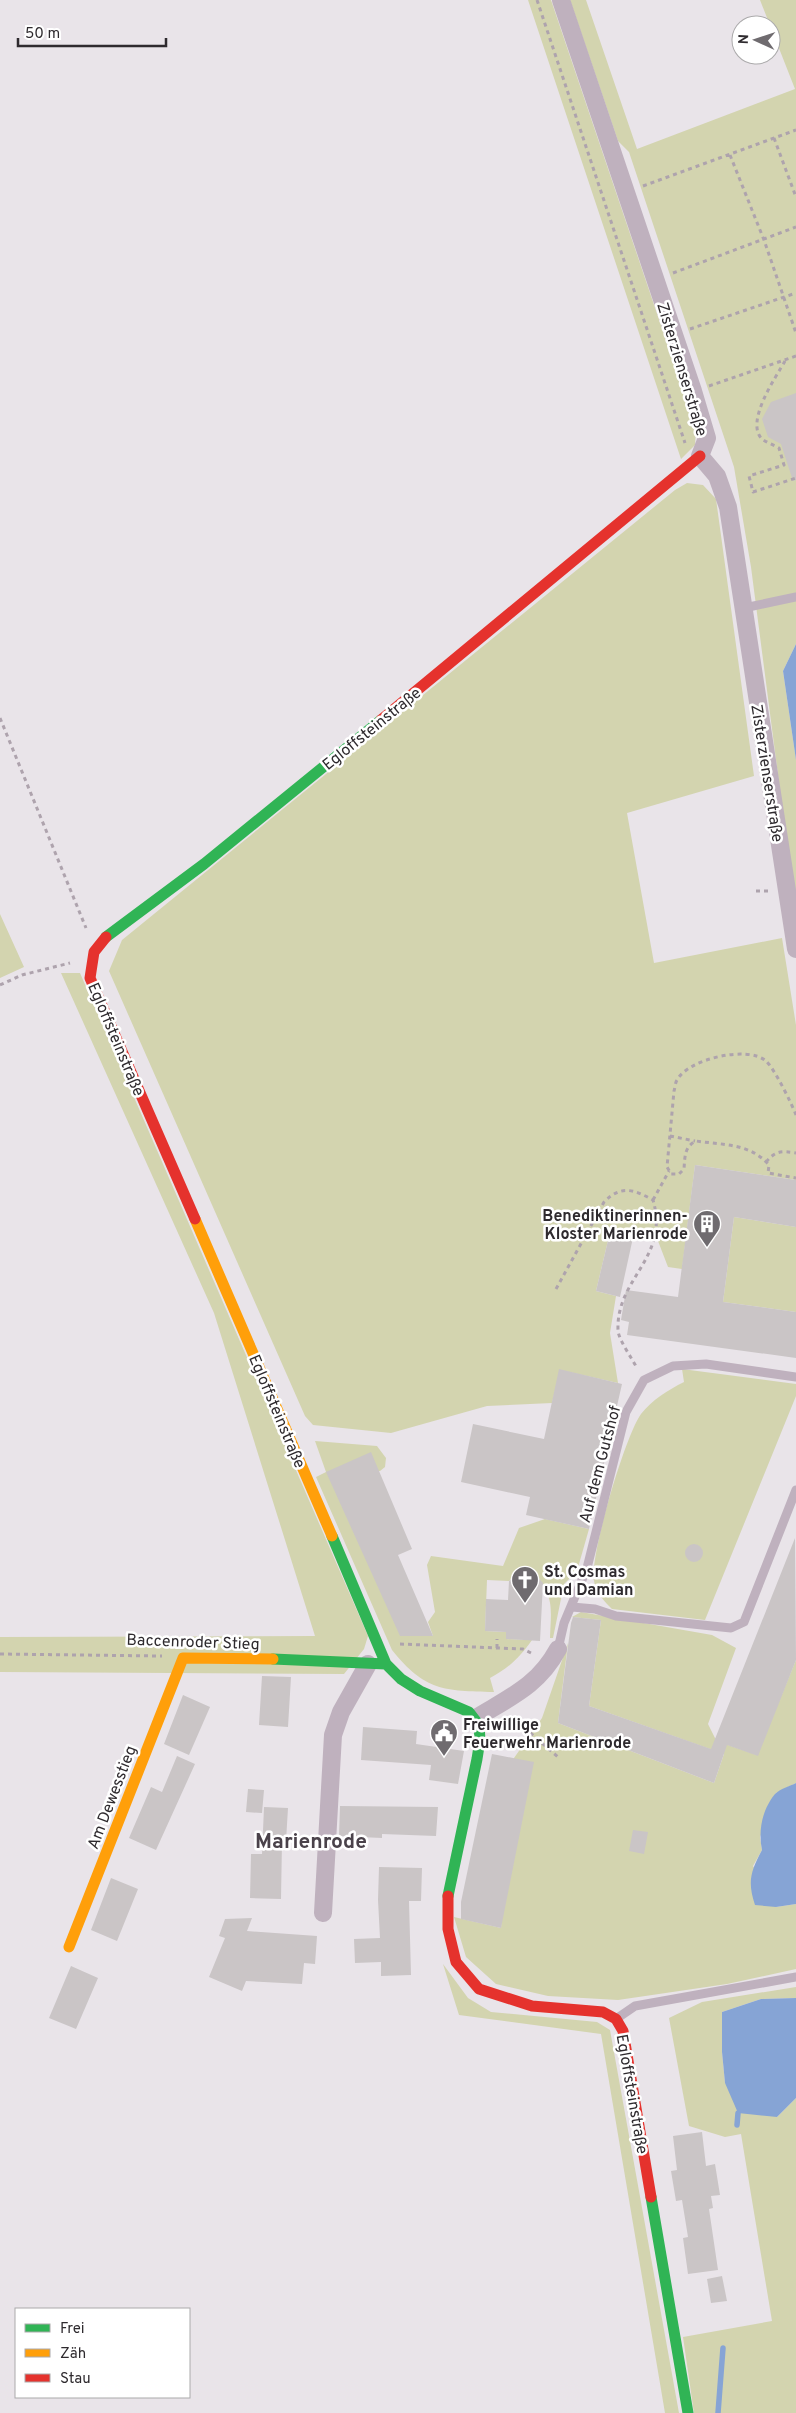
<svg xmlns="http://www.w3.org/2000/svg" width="796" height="2413" font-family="Overpass,sans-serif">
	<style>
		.green { fill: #d3d4af }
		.water { fill: #86a4d5 }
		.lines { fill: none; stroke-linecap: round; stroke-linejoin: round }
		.stream { stroke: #86a4d5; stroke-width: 5.5 }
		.building { fill: #cac5c6 }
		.path { stroke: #aea3ad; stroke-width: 3; stroke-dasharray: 4 4; stroke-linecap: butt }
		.lane { stroke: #bfb1be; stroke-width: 9 }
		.street { stroke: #bfb1be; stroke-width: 18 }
		.fast { stroke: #30b455; stroke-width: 11 }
		.slow { stroke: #ff9f0a; stroke-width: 11 }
		.jam { stroke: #e5322d; stroke-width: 11 }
		.labels { text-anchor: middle; stroke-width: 5; stroke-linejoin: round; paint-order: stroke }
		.street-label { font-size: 16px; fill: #2e2a2e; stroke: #fff }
		.poi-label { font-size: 16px; font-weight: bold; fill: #2e2a2e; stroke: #fff; text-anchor: start }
		.district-label { font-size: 21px; font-weight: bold; fill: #4a424a; stroke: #fff }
	</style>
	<rect width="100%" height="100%" fill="#e9e4e9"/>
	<path class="green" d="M528 0H551L696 429 695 445 681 459Z
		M570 0H586L637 149 795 89 760 0H796V644L783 671 796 760V894L785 829 751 567 734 467 629 152 618 141Z
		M687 483 703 485 716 499 754 776 627 813 654 963 782 938 796 1025V1180L695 1165 682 1269 668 1267 658 1241 633 1237 634 1233 611 1228 596 1291 616 1296 610 1333 618 1383 560 1370 552 1403 487 1406 391 1433 313 1425 305 1416 109 971 122 940 675 490Z
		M0 914 24 967 0 978Z
		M61 973H80L368 1636 364 1649 344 1674 0 1672V1637L315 1636 214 1313Z
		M734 1217 796 1227V1312L723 1302Z
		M682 1369 796 1384V1396L705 1620 612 1609C604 1601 596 1593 594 1581 589 1556 626 1434 641 1414 652 1400 668 1390 684 1382Z
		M315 1441 377 1446 386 1458 385 1467 380 1471 327 1472 401 1636H433L428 1622 435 1612 427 1565 431 1556 503 1566 519 1528 545 1519 589 1529 577 1571 564 1584 553 1638H550C551 1608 555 1597 533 1572L519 1571 509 1581 487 1580 485 1631 506 1632V1639L532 1640C520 1657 509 1668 490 1678L494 1692C444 1691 425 1691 392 1650L316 1477 326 1472Z
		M581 1612 712 1635 736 1648 708 1724 715 1738 728 1745 757 1755 796 1660V1783L776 1793 760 1837 762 1850 753 1866 776 1907 796 1904V1969L727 1984 618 2000 548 1996 496 1984 466 1957 454 1917 501 1928 514 1758 542 1718 568 1643 558 1723 714 1783 724 1754 589 1706 601 1620 572 1617Z
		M443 1964 468 1998 491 2012 597 2022 610 2030 679 2413H665L601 2034 459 2015Z
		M796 1987V1998L761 1999 722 2012V2052L725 2083 777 2117 796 2098V2413H694L683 2337 772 2321 741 2134 725 2137 689 2126 669 2018 702 2002Z"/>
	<path class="water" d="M796 644V760L783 671Z
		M796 1783V1904L776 1907 755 1905C747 1881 751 1871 762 1850 758 1831 762 1810 775 1794 780 1789 790 1786 796 1783Z
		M796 1998V2098L777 2117 738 2113 725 2083 722 2052V2012L761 1999Z"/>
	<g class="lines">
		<path class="stream" d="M737 2125 738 2113
			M718 2413 723 2348"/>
	</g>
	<path class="building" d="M796 393V480L793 481 781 444 768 437 762 419 771 402Z
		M695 1165 796 1180V1227L734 1217 723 1302 796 1312V1358L627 1335 629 1322 621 1320 626 1290 678 1297Z
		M611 1228 634 1233 620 1297 596 1291Z
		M559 1369 622 1384 589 1529 526 1515 530 1497 461 1482 473 1424 544 1439Z
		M371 1452 412 1549 398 1555 433 1636H400L326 1472Z
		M795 1538 796 1660 758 1756 727 1745 714 1783 558 1723 571 1623 573 1617 601 1620 589 1706 711 1749Z
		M685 1553a9 9 0 1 1 18 0a9 9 0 1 1-18 0Z
		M519 1571 533 1572 543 1583 540 1641 506 1639V1632L485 1631 486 1599 508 1600 509 1581Z
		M262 1676 291 1677 288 1727 259 1725Z
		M183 1695 210 1707 189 1755 164 1744Z
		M363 1727 417 1731 416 1744 464 1751 458 1784 429 1780 431 1765 361 1760Z
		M492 1754 534 1762 501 1928 461 1919V1902Z
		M177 1756 195 1764 156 1850 129 1838 151 1787 162 1792Z
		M248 1789 264 1790 262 1813 246 1812Z
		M340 1806 438 1807 436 1836 382 1834V1838L339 1836Z
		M264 1807 288 1808 286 1841H282L281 1899 250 1898 251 1854H262Z
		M633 1830 648 1832 644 1854 629 1851Z
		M379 1867 422 1868 421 1901H409L411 1975 381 1976V1962L355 1963 354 1939 380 1938 378 1900Z
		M111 1878 138 1889 117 1941 91 1930Z
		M252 1918 247 1931 317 1936 315 1964 304 1963 302 1984 246 1981 242 1991 209 1977 225 1938 219 1936 225 1919Z
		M71 1966 98 1978 76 2029 49 2018Z
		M702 2132 706 2166 715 2164 720 2195 711 2196 713 2208 709 2209 718 2270 688 2274 683 2238 688 2237 682 2200 676 2201 671 2171 677 2170 673 2136Z
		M722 2276 727 2301 711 2303 707 2279Z"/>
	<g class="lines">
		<path class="path" d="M537 0 685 443
			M774 138 796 197
			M730 155 764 240 796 333
			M643 186 796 130
			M673 273 796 227
			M690 329 796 293
			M785 361C776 377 746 420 761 438 765 442 774 445 779 448L784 465 749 476 753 492 796 478
			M709 386 796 356
			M0 718 86 928
			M756 891H768
			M0 985 22 975 70 963
			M796 1115C792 1104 774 1068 766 1061 748 1045 688 1059 677 1080 675 1083 675 1088 674 1091L667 1167 671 1174H679L684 1169C685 1157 684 1147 696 1141 723 1145 750 1143 769 1165L768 1173 796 1178
			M670 1136 695 1141
			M766 1162C776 1150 782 1151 796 1153
			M653 1200 669 1171
			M556 1289 604 1202C621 1185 633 1189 653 1200 670 1258 616 1278 618 1330 618 1339 633 1360 637 1368
			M400 1644 523 1649 533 1654
			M497 1648V1639
			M0 1654 162 1656
			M512 1717 558 1757"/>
		<path class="lane" d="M744 608 796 597
			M572 1607 595 1609 616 1616 731 1628 744 1622 796 1490
			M558 1649 564 1623 587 1568 626 1412 644 1380 673 1366 706 1364 796 1377
			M616 2019 635 2006 796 1977"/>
		<path class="street" d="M561 0 693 391 707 438 700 456 717 476 728 507 796 949
			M476 1718C510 1697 538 1686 558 1649
			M323 1913 333 1735 341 1712 368 1664"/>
		<path class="fast" d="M106 937 204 864 381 720
			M332 1536 386 1664 401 1679 420 1691 469 1712 479 1725 480 1740 477 1759 448 1896
			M273 1659 386 1664
			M651 2197 688 2413"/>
		<path class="slow" d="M195 1219 332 1536
			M69 1947 183 1658 273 1659"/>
		<path class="jam" d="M381 720 700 456
			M106 937 94 952 90 978 195 1219
			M448 1896V1929L456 1962 479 1989 532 2006 603 2012 616 2019 623 2031 651 2197"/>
	</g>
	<defs>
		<symbol id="building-pin" viewBox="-11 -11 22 30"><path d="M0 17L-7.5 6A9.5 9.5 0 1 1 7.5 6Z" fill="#6f6b6f" stroke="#fff"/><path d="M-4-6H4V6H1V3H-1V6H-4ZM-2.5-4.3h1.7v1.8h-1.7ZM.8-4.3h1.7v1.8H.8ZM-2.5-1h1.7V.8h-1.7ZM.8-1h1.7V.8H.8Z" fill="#fff"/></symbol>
		<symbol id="church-pin" viewBox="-11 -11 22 30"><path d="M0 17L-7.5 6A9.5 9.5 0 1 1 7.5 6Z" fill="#6f6b6f" stroke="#fff"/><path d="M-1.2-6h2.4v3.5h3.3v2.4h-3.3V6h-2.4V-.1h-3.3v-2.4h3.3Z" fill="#fff"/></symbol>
		<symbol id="civic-pin" viewBox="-11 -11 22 30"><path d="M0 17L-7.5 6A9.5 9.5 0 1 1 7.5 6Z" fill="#6f6b6f" stroke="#fff"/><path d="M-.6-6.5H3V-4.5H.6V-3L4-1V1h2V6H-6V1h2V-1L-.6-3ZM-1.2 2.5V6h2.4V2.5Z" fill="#fff"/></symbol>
	</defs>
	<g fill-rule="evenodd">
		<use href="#building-pin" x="691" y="1208" width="32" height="43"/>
		<use href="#church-pin" x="509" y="1564" width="32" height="43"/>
		<use href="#civic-pin" x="428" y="1717" width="32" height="43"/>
	</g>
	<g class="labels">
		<g class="street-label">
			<text transform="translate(683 369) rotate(73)" y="6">Zisterzienserstraße</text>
			<text transform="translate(371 728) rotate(-39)" y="6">Egloffsteinstraße</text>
			<text transform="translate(768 773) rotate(81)" y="6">Zisterzienserstraße</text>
			<text transform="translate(117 1039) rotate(67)" y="6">Egloffsteinstraße</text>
			<text transform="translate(278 1411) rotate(67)" y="6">Egloffsteinstraße</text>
			<text transform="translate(599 1464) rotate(-75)" y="6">Auf dem Gutshof</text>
			<text transform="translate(193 1641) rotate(2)" y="6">Baccenroder Stieg</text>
			<text transform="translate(111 1797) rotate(-69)" y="6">Am Dewesstieg</text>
			<text transform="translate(633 2094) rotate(80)" y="6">Egloffsteinstraße</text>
		</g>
		<g class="poi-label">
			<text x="688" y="1221" text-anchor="end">Benediktinerinnen-<tspan x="688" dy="18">Kloster Marienrode</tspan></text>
			<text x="544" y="1577">St. Cosmas<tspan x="544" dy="18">und Damian</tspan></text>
			<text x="463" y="1730">Freiwillige<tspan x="463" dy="18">Feuerwehr Marienrode</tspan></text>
		</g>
		<g class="district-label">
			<text x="311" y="1848">Marienrode</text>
		</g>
	</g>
	<rect x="15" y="2308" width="175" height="90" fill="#ffffff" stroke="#abaaab"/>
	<rect x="25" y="2324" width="25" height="8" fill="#30b455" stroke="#abaaab"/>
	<text x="60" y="2333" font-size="15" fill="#2e2a2e">Frei</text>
	<rect x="25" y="2349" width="25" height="8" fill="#ff9f0a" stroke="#abaaab"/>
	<text x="60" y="2358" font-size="15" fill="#2e2a2e">Zäh</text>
	<rect x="25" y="2374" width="25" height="8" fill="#e5322d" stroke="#abaaab"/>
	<text x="60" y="2383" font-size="15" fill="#2e2a2e">Stau</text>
	<g transform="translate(756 40) rotate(273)"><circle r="24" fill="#ffffff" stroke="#abaaab"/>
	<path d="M0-4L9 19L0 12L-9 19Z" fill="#6f6b6f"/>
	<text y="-8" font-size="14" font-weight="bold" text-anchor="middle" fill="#2e2a2e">N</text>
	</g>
	<path d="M18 38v8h148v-8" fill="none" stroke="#2e2a2e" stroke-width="2.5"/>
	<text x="25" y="38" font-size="15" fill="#2e2a2e" stroke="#ffffff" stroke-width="4" paint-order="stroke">50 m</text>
</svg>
